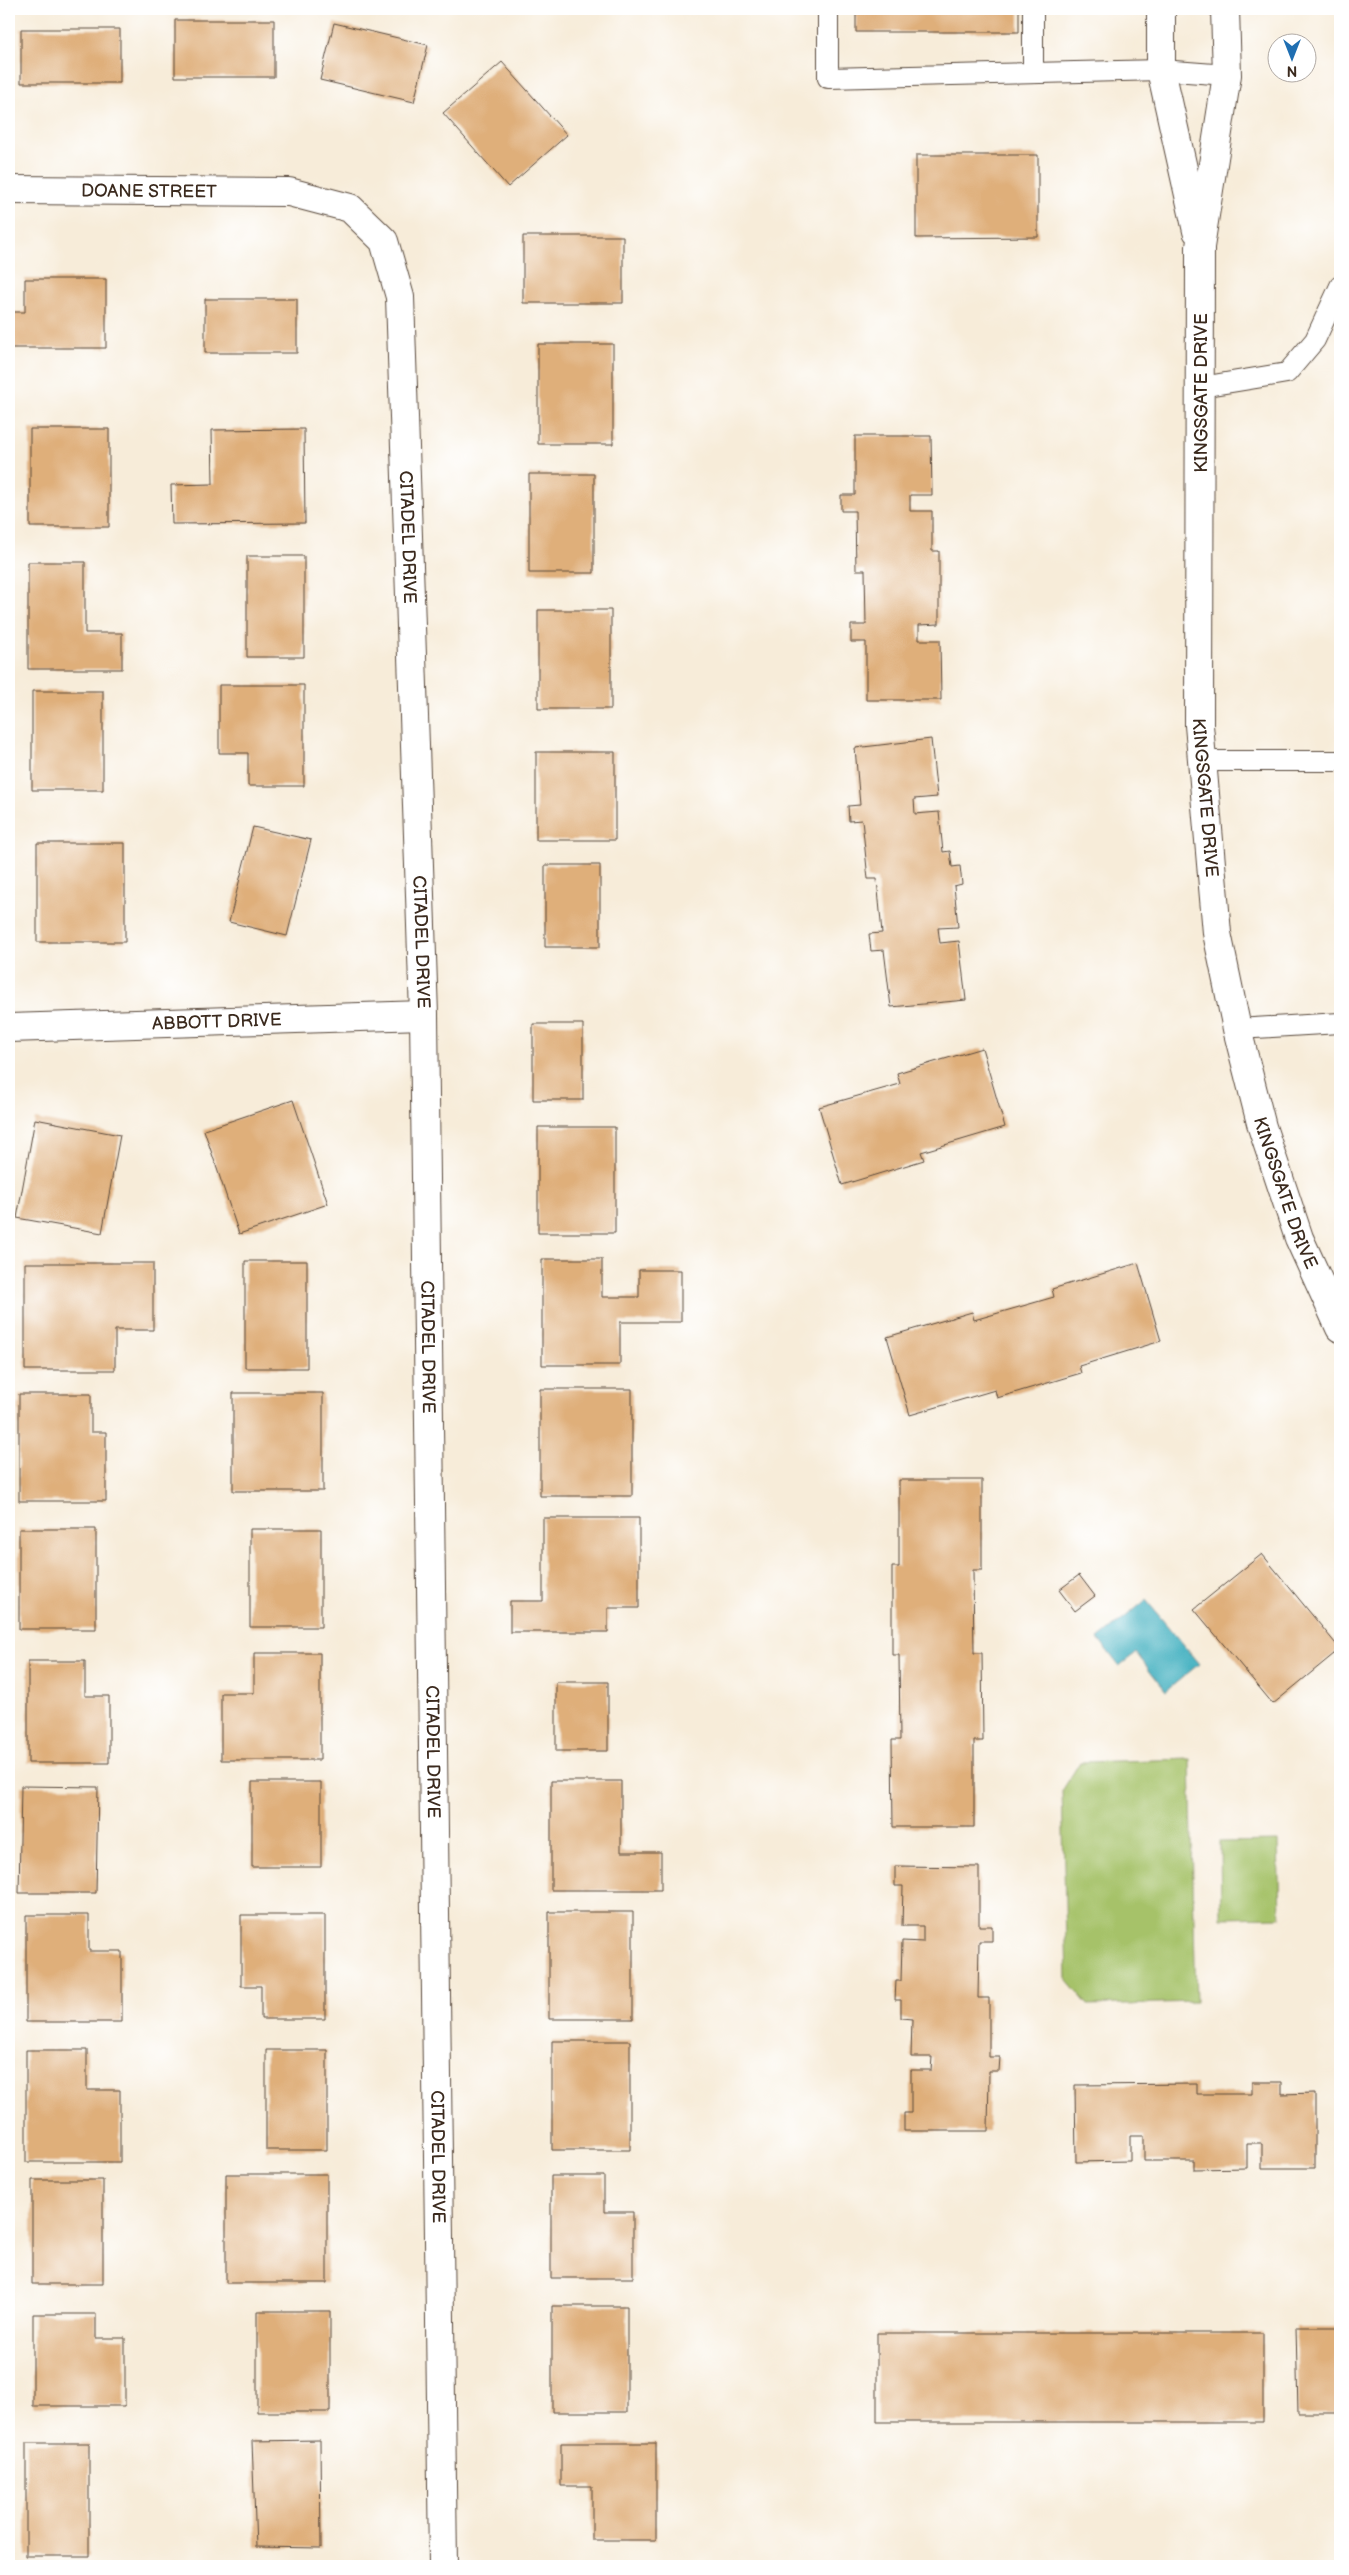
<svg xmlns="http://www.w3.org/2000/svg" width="1349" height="2575" font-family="'Balsamiq Sans',sans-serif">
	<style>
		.green { fill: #a6c269; stroke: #707644 }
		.water { fill: #43b0c0; stroke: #3f6d6f }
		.building { fill: #dfaf7a }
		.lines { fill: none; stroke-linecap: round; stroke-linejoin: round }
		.service-casing { stroke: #57473a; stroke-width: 22 }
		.minor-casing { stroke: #57473a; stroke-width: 30 }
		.service { stroke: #fff; stroke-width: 20 }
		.minor { stroke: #fff; stroke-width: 28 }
		.labels { text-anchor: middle; stroke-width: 4; stroke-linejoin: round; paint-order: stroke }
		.street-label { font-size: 18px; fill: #3b2a1e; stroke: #fff }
	</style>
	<rect width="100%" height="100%" fill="#fff"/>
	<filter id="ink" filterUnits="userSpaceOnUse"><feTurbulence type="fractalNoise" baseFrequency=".02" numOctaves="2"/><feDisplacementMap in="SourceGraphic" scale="10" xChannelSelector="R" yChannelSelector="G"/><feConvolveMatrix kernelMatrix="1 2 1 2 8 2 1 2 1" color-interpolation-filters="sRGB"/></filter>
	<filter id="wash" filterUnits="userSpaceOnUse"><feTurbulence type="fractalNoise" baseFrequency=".0096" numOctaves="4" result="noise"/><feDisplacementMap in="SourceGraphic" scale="20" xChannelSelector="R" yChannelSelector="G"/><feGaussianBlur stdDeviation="1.12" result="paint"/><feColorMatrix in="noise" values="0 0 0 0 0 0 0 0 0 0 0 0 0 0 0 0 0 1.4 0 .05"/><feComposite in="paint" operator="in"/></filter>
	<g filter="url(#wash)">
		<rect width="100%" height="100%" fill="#f7ecd9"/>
		<path class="green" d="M1190 1759 1196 2002 1088 2005 1067 1980 1062 1791 1080 1762Z
			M1278 1841 1280 1917 1221 1918 1220 1842Z"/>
		<path class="water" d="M1146 1600 1199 1664 1166 1691 1136 1653 1119 1666 1098 1639Z"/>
		<g id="blocks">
			<path class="building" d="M856 9H1019V32H856Z
				M175 20H274V77H175Z
				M334 23 428 45 414 102 320 80Z
				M21 29H120V83H21Z
				M502 62 567 135 508 187 443 113Z
				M916 155H1038V237L916 238Z
				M523 236H623V303H523Z
				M25 279H106V348H9V312H25Z
				M205 299H297V353H205Z
				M538 344H613V444H538Z
				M30 429H109V527H30Z
				M304 429 305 523 172 524 171 485 213 484 212 430Z
				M855 436H931L932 495H910V511H932V551H939V624L919 625V640H940L941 700H866V642H851V625H866L865 570H856L855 511H841V495H855Z
				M529 474H594V573H529Z
				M247 556H304V657H247Z
				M28 562H85V633H122V669H28Z
				M538 610H611V709H538Z
				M219 685H304V786H248V753H219Z
				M32 691H103V790H32Z
				M931 739 937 797 914 799 915 814 939 812 943 852 950 851 952 867 960 866 962 884 954 886 958 927 938 928 940 943 959 941 966 1000 891 1007 884 950 871 951 869 934 882 933 877 879H868L862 820 849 821 848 806 860 805 855 748Z
				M536 752H615V840H536Z
				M253 827 311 840 287 936 229 922Z
				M37 843H125V942H37Z
				M545 865H600V947H545Z
				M533 1024H583V1100H533Z
				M982 1048 1005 1127 921 1152 924 1160 842 1185 819 1107 900 1084 897 1073Z
				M293 1100 328 1204 239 1234 204 1130Z
				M35 1119 120 1135 102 1233 17 1218Z
				M538 1127H615V1233H538Z
				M542 1259H602V1297H639V1270H681V1322H620V1365H542Z
				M245 1261H307V1368H245Z
				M25 1263H153V1330H115V1370H25Z
				M1138 1263 1161 1341 1079 1366 1081 1373 997 1398 995 1390 910 1415 887 1337 972 1312 974 1320 1054 1297 1052 1289Z
				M540 1389H632V1496H540Z
				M233 1393H323V1491H233Z
				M19 1394H91V1432H106V1501H19Z
				M899 1480H982V1570H973L974 1653H982L983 1741H974V1827H893L892 1740H900L899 1655H892V1567H899Z
				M543 1518H639V1608H608V1632H510V1601H543Z
				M19 1529H96V1629H19Z
				M250 1529H321V1627H250Z
				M1262 1554 1340 1649 1273 1704 1194 1609Z
				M1079 1575 1095 1596 1075 1611 1059 1590Z
				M254 1653H320V1760H221V1693H254Z
				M28 1661H85V1696H109V1763H28Z
				M556 1682H608V1751H556Z
				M551 1781H621V1852H661V1890H551Z
				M252 1782H321V1867H252Z
				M21 1786 98 1787 96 1893H19Z
				M895 1866 979 1867V1926H992V1941H979L978 1998H989V2057H1000L999 2071H989L988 2131H904V2113H911V2070H931L932 2057H911L912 2019 901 2018V2000H895L896 1981H901L902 1941 923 1942V1926H902L903 1886H895Z
				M549 1912H633V2019H549Z
				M26 1915H89V1951H122V2022H26Z
				M241 1915H325V2019H261V1986H241Z
				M552 2041H630V2150H552Z
				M26 2050H87V2090H120V2162H26Z
				M266 2050H327V2150H266Z
				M1252 2082H1282V2094L1315 2093V2168H1262V2143H1247V2168L1194 2169V2161H1144V2136H1130V2161L1076 2162 1075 2085 1197 2084V2094H1252Z
				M226 2174H327V2283H226Z
				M551 2176H604V2212H633V2278H551Z
				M32 2180H103V2284H32Z
				M552 2306H627V2412H552Z
				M257 2311H330V2412H257Z
				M33 2314H96V2338H125V2406H33Z
				M1296 2327H1340V2413H1298Z
				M877 2333H1263V2422H877Z
				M320 2440 321 2548 256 2547 252 2441Z
				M26 2443H89V2556H26Z
				M561 2443H656V2540H592V2486H561Z"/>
		</g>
	</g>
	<g filter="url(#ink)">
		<use href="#blocks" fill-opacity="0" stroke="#57473a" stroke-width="1"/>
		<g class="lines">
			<defs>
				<path id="service" d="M828 9V78L1161 70 1227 75
					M1033 72V9
					M1201 387 1287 373 1315 340 1340 286
					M1201 761H1340
					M1237 1029 1340 1023"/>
				<g id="minor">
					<path d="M1161 9V70L1197 231"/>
					<path id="s1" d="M1225 9 1227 75 1200 247 1199 725 1217 933 1237 1029 1262 1127 1299 1238 1340 1328"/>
					<path id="s2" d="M9 190 289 192 350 208 384 241 400 297 424 1015 443 2566"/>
					<path id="s3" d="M9 1028 424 1015"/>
				</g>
			</defs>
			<use href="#service" class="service-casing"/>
			<use href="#minor" class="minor-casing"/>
			<use href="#service" class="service"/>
			<use href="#minor" class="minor"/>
		</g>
	</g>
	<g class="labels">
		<g class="street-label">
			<text dy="6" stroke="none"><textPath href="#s2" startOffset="140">DOANE STREET</textPath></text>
			<text transform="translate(1201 393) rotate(-90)" y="6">KINGSGATE DRIVE</text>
			<text dy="6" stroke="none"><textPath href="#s2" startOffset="689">CITADEL DRIVE</textPath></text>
			<text dy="6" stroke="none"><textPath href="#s1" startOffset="791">KINGSGATE DRIVE</textPath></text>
			<text dy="6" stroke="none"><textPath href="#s2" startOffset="1094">CITADEL DRIVE</textPath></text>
			<text dy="6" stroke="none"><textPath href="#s3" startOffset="208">ABBOTT DRIVE</textPath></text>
			<text dy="6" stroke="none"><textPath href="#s1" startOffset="1196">KINGSGATE DRIVE</textPath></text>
			<text dy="6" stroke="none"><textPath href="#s2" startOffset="1499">CITADEL DRIVE</textPath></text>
			<text dy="6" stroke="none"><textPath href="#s2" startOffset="1904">CITADEL DRIVE</textPath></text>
			<text dy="6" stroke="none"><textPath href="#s2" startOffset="2309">CITADEL DRIVE</textPath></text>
		</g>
	</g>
	<rect width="1349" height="2575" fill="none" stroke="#fff" stroke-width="30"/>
	<g transform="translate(1292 58) rotate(180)"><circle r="24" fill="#ffffff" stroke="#b1aaa5"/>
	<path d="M0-4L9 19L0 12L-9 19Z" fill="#1f6fb2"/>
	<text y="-8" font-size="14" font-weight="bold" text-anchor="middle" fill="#3b2a1e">N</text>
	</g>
</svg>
